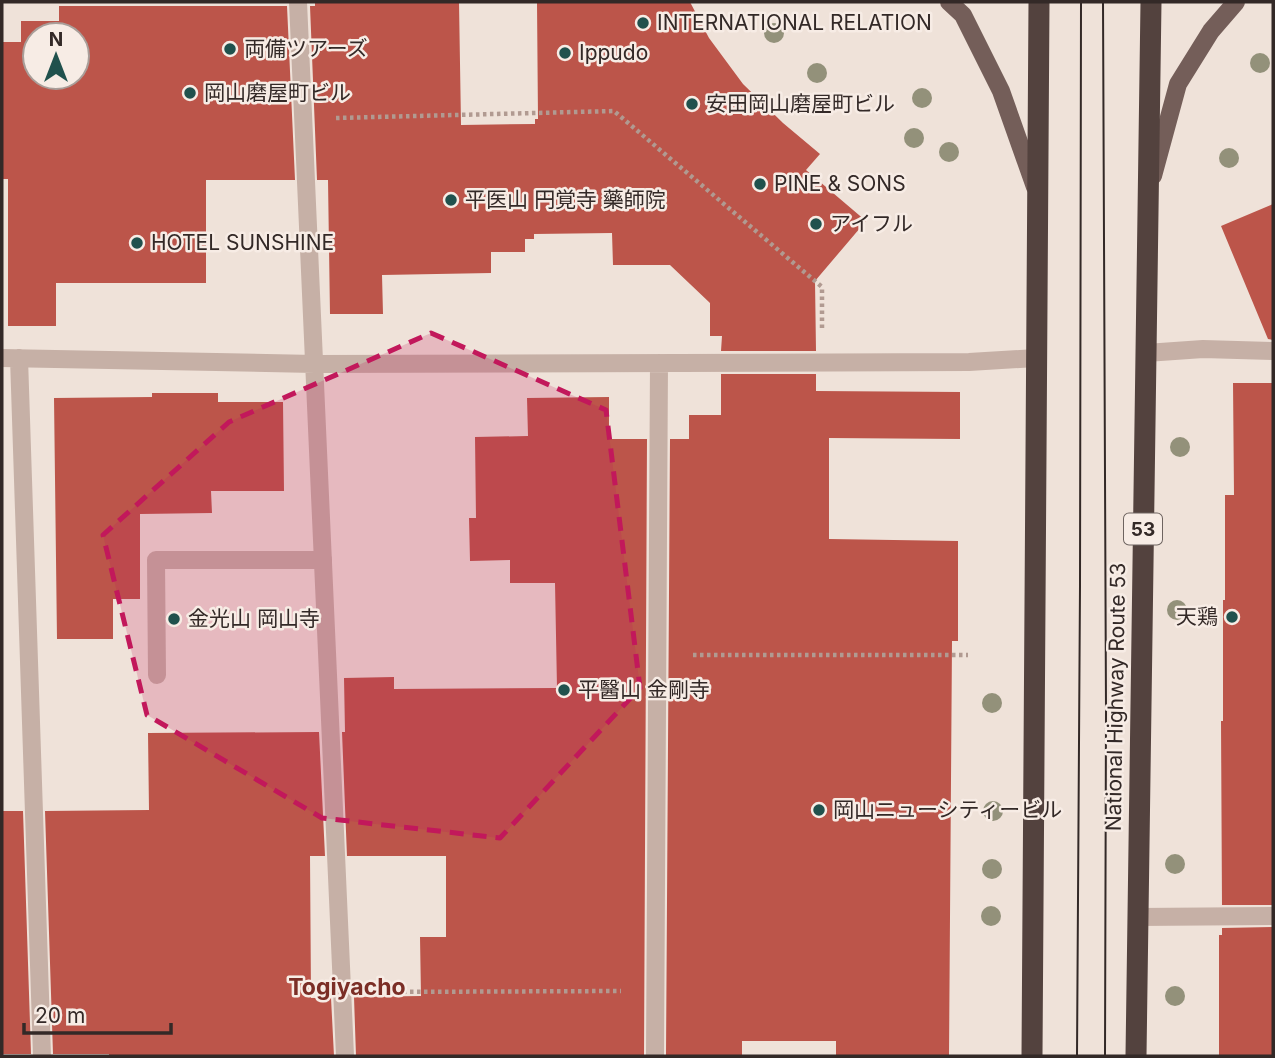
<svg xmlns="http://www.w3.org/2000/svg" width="1275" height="1058" font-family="Inter,'Noto Sans JP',sans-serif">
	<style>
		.building { fill: #bc554a; fill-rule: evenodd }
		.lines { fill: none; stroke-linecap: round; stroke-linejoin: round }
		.path { stroke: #b19a91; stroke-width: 4.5; stroke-dasharray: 3.5 3.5; stroke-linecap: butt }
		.lane { stroke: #c6b0a6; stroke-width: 18 }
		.street { stroke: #c6b0a6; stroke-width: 18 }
		.primary { stroke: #745e59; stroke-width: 18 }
		.highway { stroke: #53423e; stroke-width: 21 }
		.tram { stroke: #332927; stroke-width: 2 }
		.tree { fill: #93917a }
		.marked { fill: #c2185b; fill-opacity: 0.2; stroke: #c2185b; stroke-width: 5; stroke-dasharray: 14 9; stroke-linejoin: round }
		.poi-dot { fill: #20514d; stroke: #f7ece5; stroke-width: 2.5 }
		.labels { text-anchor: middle; stroke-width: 5; stroke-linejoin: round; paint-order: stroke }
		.shield { fill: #f7ece5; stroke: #6e6460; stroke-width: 2 }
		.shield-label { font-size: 19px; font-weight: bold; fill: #332927 }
		.poi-label { font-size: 21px; fill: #332927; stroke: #f7ece5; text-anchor: start }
		.street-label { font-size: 21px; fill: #332927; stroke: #f7ece5 }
		.neighbourhood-label { font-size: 23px; font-weight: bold; fill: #7b2e26; stroke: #f7ece5 }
	</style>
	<rect width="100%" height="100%" fill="#efe2d9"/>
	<path class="building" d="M353 2H459L461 125 535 124V119H538L537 3 690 2 709 38 743 84 783 123 820 154 806 170 866 221 815 281 816 351H721L722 336H710V303L670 265H613L612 233 534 234V239H525V252H491V273L382 275 383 314H330L328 180H317L310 6H315V3H353Z
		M59 6H287L295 180H206V283H56V326H8V179H2V42H21V21H59ZM35 35H77V77H35Z
		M1273 204V340L1268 339 1221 226Z
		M721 374H816V391L960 392V439L829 438V539L958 541V641H952L949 1056H836V1041H742V1056H666L670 439H689V415H721Z
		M1233 383H1273V905H1222L1221 721H1223V600H1225V495H1234Z
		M152 393H218V402H283L284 491H211L212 513 140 514V599H113V639H57L54 398 152 397Z
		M609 397V439H647L644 1056H356L354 997 421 996 420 937H446V856H347L342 732H345L344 678 394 677V689L557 688 555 583H510V560L470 561 469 518H476L475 437 528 436 527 398Z
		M319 732 325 856H310L311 998H331L334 1056H109V1054H53L45 811 149 810 148 733Z
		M2 811H23L31 1054H2Z
		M1273 927V1056H1219V935H1222V928Z"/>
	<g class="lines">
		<path class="path" d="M336 118 614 111 822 287V330
			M693 655H968
			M375 992 621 991"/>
		<path class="lane" d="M157 675 156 560H323"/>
		<path class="street" d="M298 2 345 1056
			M1146 353 1203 349 1273 351
			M2 358 315 364 969 362 1036 358
			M19 358 42 1056
			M1137 917 1273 916
			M655 1056 659 363"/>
		<path class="primary" d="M949 2 963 15 1001 91 1035 187
			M1153 176 1178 84 1211 31 1236 2"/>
		<path class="highway" d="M1032 1056 1039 2
			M1136 1056 1151 2"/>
		<path class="tram" d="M1103 2 1106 711 1105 1056
			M1077 1056 1080 586 1081 2"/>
	</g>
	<g class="tree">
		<circle cx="774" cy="33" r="10"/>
		<circle cx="1260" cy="63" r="10"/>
		<circle cx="817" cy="73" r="10"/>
		<circle cx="922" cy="98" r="10"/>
		<circle cx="914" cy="138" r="10"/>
		<circle cx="949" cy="152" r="10"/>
		<circle cx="1229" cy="158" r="10"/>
		<circle cx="1180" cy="447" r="10"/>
		<circle cx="1177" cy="610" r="10"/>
		<circle cx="992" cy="703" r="10"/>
		<circle cx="993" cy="811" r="10"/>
		<circle cx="1175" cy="864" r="10"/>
		<circle cx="992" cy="869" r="10"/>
		<circle cx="991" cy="916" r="10"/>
		<circle cx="1175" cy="996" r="10"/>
	</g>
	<path class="marked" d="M431 333 606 410 640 688 500 838 322 818 147 715 103 535 229 422Z"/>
	<g class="poi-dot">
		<circle cx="643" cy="23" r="7"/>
		<circle cx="230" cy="49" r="7"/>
		<circle cx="565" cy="53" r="7"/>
		<circle cx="190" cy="93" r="7"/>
		<circle cx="692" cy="104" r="7"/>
		<circle cx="760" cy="184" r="7"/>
		<circle cx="451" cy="200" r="7"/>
		<circle cx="816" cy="224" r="7"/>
		<circle cx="137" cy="243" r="7"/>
		<circle cx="1232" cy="617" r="7"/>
		<circle cx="174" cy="619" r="7"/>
		<circle cx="564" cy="690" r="7"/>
		<circle cx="819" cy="810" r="7"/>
	</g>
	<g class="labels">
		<rect class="shield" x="1124" y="513.5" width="38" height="31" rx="5"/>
		<g class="shield-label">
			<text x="1143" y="536">53</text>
		</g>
		<g class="poi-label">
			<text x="657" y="30">INTERNATIONAL RELATION</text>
			<text x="244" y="56">両備ツアーズ</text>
			<text x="579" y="60">Ippudo</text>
			<text x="204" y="100">岡山磨屋町ビル</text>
			<text x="706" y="111">安田岡山磨屋町ビル</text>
			<text x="774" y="191">PINE &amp; SONS</text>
			<text x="465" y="207">平医山 円覚寺 藥師院</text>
			<text x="830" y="231">アイフル</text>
			<text x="151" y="250">HOTEL SUNSHINE</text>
			<text x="1218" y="624" text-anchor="end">天鶏</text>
			<text x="188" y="626">金光山 岡山寺</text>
			<text x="578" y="697">平醫山 金剛寺</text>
			<text x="833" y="817">岡山ニューシティービル</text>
		</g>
		<g class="street-label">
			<text transform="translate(1116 697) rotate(-89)" y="7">National Highway Route 53</text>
		</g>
		<g class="neighbourhood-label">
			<text x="347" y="995">Togiyacho</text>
		</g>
	</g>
	<rect width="1275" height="1058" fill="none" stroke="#332927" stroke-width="7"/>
	<g transform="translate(56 56)"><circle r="33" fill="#f7ece5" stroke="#a99e99" stroke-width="2"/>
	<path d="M0-5L12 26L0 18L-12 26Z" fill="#20514d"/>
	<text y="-10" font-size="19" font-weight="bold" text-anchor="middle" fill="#332927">N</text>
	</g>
	<path d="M24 1023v10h147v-10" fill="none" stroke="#332927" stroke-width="3.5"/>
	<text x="35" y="1023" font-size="21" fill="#332927" stroke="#f7ece5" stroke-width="5" paint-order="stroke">20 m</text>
</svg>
